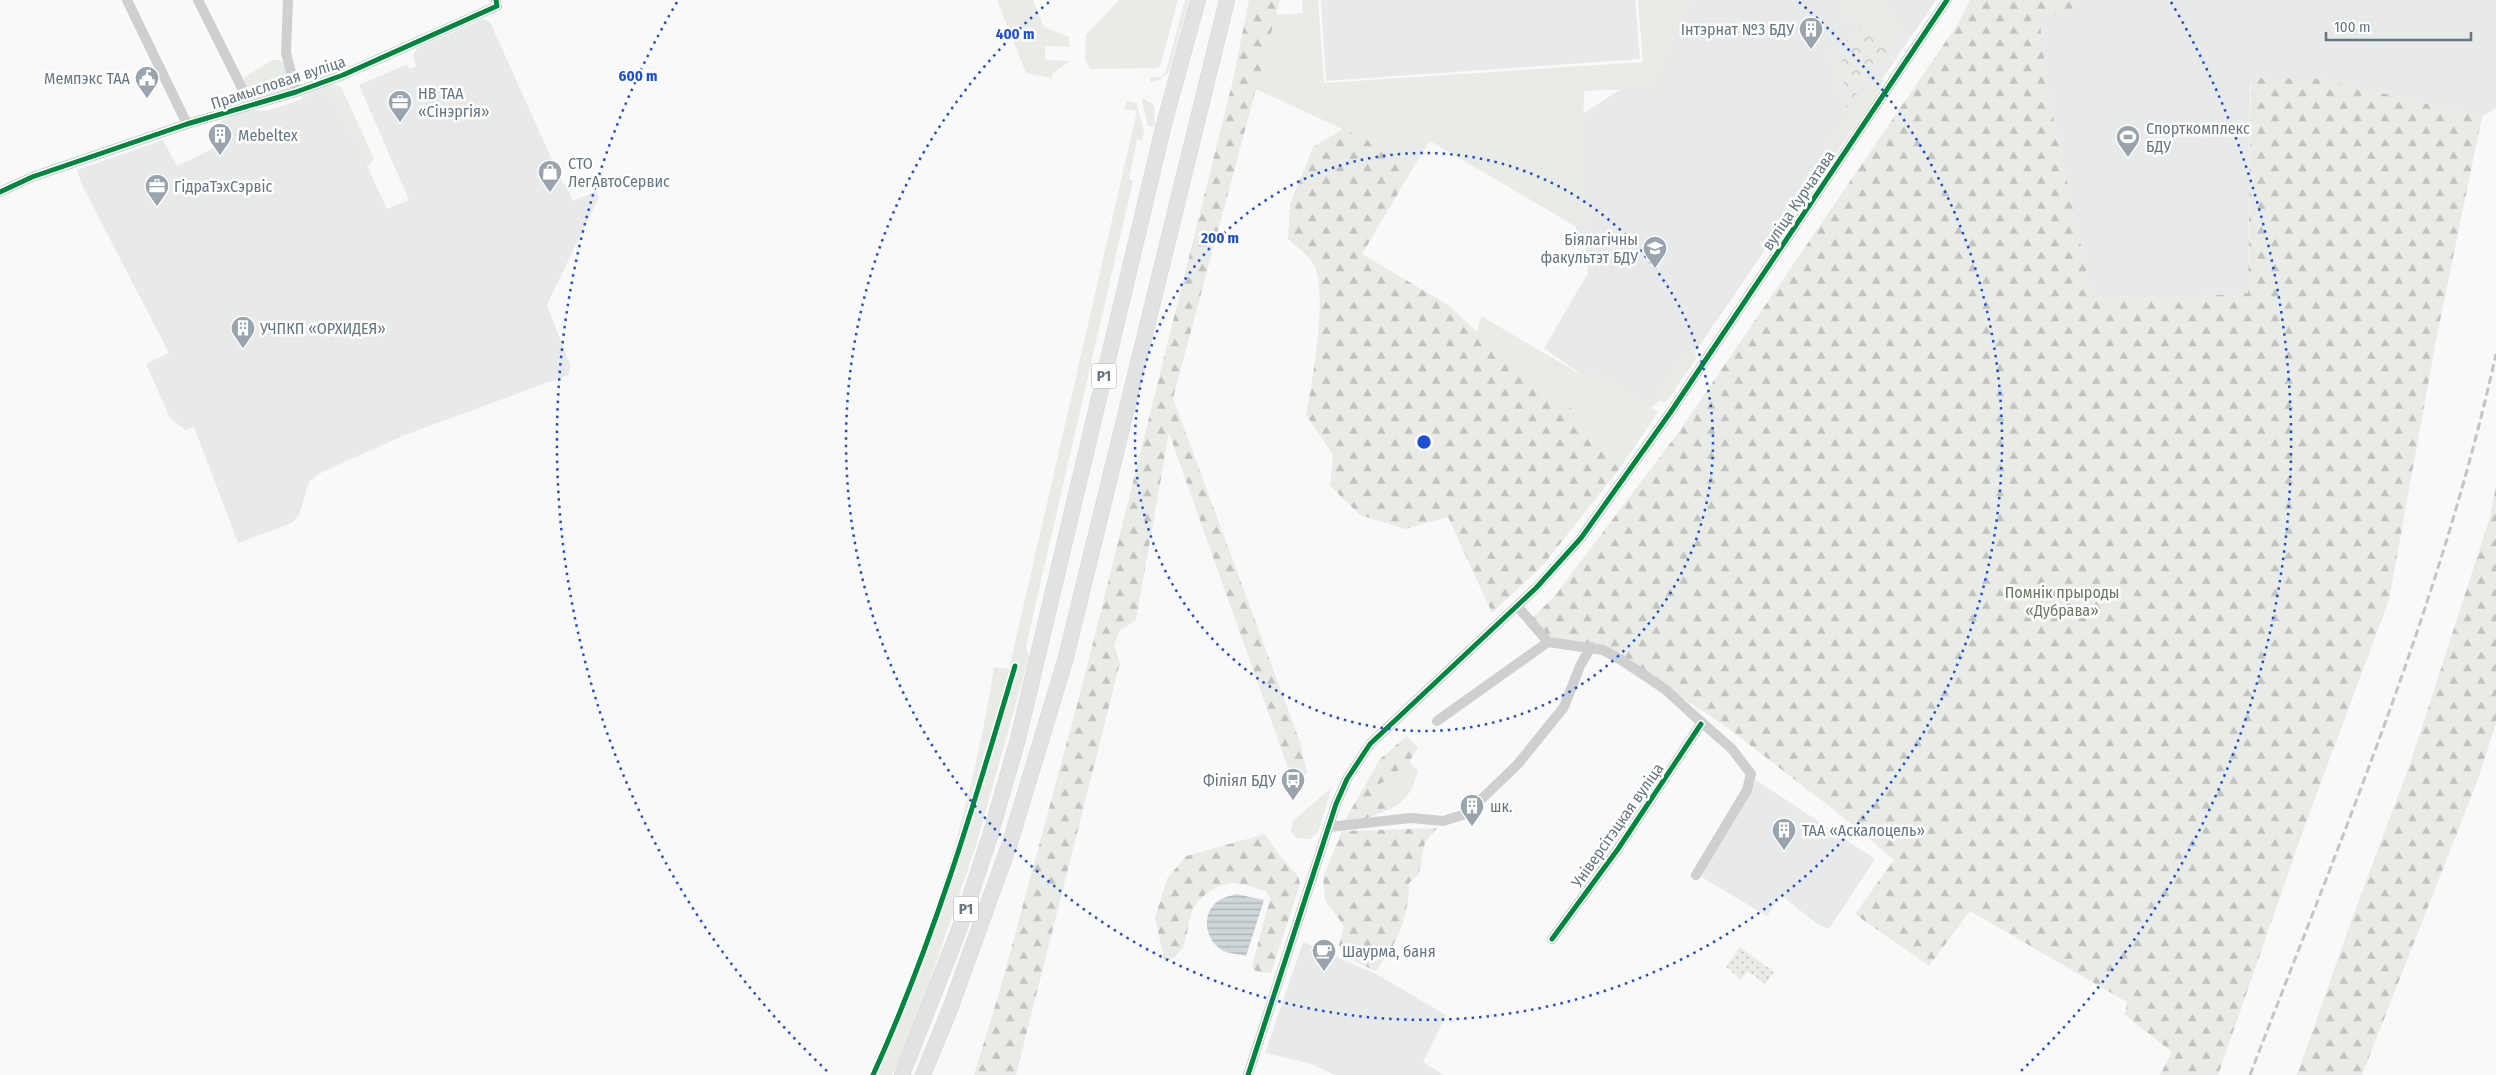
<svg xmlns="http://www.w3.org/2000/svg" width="2496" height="1075" font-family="'Fira Sans Condensed',sans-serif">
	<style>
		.built { fill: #e8e9e9 }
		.grass { fill: #e8ebe6 }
		.forest { fill: url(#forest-firs) }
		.park { fill: url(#park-crowns) }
		.garden { fill: url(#garden-dots) }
		.water { fill: url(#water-rules) }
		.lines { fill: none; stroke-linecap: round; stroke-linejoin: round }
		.highway-casing { stroke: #d5d6d6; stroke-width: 16 }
		.minor { stroke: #cecfd0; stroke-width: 10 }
		.highway { stroke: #e1e2e2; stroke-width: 15 }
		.rail { stroke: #c3c5c6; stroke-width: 3; stroke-dasharray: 8 4; stroke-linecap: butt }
		.cycleway-casing { stroke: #fff; stroke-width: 8 }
		.cycleway { stroke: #00873e; stroke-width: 5 }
		.ring { fill: none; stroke: #1d4ed8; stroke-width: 2.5; stroke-dasharray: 2.5 5 }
		.labels { text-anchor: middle; stroke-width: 5; stroke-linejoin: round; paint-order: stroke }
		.shield { fill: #fff; stroke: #939fa8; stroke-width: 1 }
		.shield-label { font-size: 15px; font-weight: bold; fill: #657683 }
		.poi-label { font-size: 16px; fill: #657683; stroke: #fff; text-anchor: start }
		.street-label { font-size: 16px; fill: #657683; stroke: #fff }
		.park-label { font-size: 16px; fill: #687a64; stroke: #fff }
		.centre { fill: #1d4ed8; stroke: #fff; stroke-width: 2.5 }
		.ring-label { font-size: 15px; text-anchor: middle; font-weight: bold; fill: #1d4ed8; stroke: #fff; stroke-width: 5; stroke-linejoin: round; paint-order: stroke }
	</style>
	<defs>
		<pattern id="forest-firs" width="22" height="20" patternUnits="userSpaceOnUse" patternTransform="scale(1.25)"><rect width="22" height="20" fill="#e8ebe6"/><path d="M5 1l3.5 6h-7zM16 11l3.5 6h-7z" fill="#c0c3c0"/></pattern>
		<pattern id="park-crowns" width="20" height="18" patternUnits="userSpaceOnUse" patternTransform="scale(1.25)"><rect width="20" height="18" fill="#e8ebe6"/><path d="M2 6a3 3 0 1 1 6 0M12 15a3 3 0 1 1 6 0" fill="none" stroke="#c0c3c0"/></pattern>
		<pattern id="garden-dots" width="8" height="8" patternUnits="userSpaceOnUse" patternTransform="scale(1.25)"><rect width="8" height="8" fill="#e8ebe6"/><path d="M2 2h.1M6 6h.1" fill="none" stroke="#c0c3c0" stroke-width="1.8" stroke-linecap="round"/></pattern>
		<pattern id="water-rules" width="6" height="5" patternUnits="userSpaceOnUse" patternTransform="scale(1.25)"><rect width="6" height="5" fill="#ced6d9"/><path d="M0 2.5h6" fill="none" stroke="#abb2b5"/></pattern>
	</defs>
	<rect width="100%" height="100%" fill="#f9f9f9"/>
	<path class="built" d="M1321 0H1635L1640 59 1326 81Z
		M1680 0H1936L1665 396 1641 416 1544 348 1588 273 1585 241 1576 230 1570 122 1657 66Z
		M1970 0H2496V108L2482 117 2323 79 2250 84 2248 293 2168 298 2092 297 2047 87 2039 29 1959 22Z
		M483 19 490 22 563 184H565L573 201 596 191 599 197 547 305 571 367 568 375 405 435 322 472 309 482 299 515 292 523 238 543 194 427 185 430 170 418 146 364 169 353 82 185 77 170 163 140 177 166 225 143 219 132 221 121 245 110 266 111 331 90 369 165 367 166 387 209 409 200 359 85 407 64 409 69 416 66 413 55 417 48Z
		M1756 780 1875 859 1829 929 1816 923 1781 895 1767 916 1703 878 1701 872Z
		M1303 942 1378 975 1446 1015 1423 1062 1444 1075H1335L1309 1063 1265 1053Z"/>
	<path class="grass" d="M997 0H1033L1044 27 1069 37 1070 47 1045 46V60L1070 61 1052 74V78L1026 73Z
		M1119 0H1178L1160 66 1157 68 1090 69 1085 59 1086 35Z
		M1185 0H1189L1169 72 1159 80 1150 82V78L1162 76 1166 71Z
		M1302 0H1318L1324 83 1643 62 1638 0H1692L1652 88 1584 91 1583 145 1587 233 1430 141 1416 163 1256 89 1276 15 1303 13Z
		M1841 0 1884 2 1859 26 1851 20 1849 5H1843L1844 19 1839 20Z
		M1886 4 1902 28 1890 48 1861 27Z
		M1906 33 1909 38 1903 48 1901 47 1897 52 1899 54 1886 73 1880 69Z
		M1837 49 1842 95 1833 97 1829 50Z
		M272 60H280C288 67 291 79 290 89L256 98 250 97 244 79 248 75Z
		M1876 74 1884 80 1877 95 1771 246 1759 244Z
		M333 84 341 87 374 158 369 165 331 90 303 100 302 96Z
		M1143 98 1154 105 1155 127 1148 126 1142 101Z
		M1126 101 1136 103 1144 131 1142 140 1137 139 1129 179 1133 181 1026 646 1029 657 976 845 914 1028 892 1075H869C928 942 972 812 994 667L1009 669 1137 111 1125 109Z
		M1481 316 1583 376 1597 371 1658 412 1620 468 1573 409 1552 400 1477 332Z
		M1689 346 1697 357 1668 400 1663 402 1654 398Z
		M1409 762 1418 771C1411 792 1409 798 1390 809L1388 795 1374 789Z
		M1332 787 1318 832 1310 839 1297 838 1291 832 1293 821Z"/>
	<path class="forest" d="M1249 0H1280L1173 398 1300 742 1307 773 1301 780 1288 768 1169 433 1136 620 1120 630 1114 645 1120 663 1016 1075H974L1000 990 1084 679 1234 76Z
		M1970 0H2081C2065 16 2060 16 2039 15L2047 87 2092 297 2168 298 2248 293 2251 78 2323 79 2482 117 2437 335 2389 600 2305 825 2218 1075H2160L2172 1052 2125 1015 2127 1002 1970 911 1929 966 1855 914 1894 860 1852 824 1728 728 1609 649 1550 640 1532 618 1553 598 1678 433 1959 22Z
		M1343 129 1416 163 1362 254 1448 305 1552 400 1573 409 1620 468 1544 564 1492 613 1448 517 1405 529 1360 515 1330 486 1333 455 1306 415C1312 386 1329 286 1313 263 1307 254 1296 246 1288 239L1290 204 1313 147Z
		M2496 486V723L2477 782 2362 1075H2297L2352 919 2411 761 2490 517Z
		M1407 736 1418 748 1409 762 1374 789 1388 795 1390 809 1359 821 1344 822 1380 759Z
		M1437 828 1425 842 1419 874 1409 883C1408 922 1398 940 1376 971L1347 958 1339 945 1344 926 1325 900 1323 877 1342 831Z
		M1264 833 1279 855 1298 876 1300 884 1271 973 1257 972 1252 967 1270 898 1266 891C1256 889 1241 882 1232 883 1217 884 1197 898 1192 911 1185 932 1189 954 1165 962L1155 918 1167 879 1186 856 1258 836Z"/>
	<path class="park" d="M1859 29 1888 50 1846 109 1841 47Z"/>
	<path class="garden" d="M1740 947 1774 972 1765 984 1748 971 1741 980 1726 967Z"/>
	<path class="water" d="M1236 894 1264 900 1246 956C1240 954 1232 954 1226 952 1206 944 1199 915 1218 901 1223 897 1231 896 1236 894Z"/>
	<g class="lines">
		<defs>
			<path id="highway" d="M902 1075 960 927 990 836 1018 739 1164 124 1198 0
				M923 1075 950 1009 1010 843 1065 661 1227 0"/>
		</defs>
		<use href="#highway" class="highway-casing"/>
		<path class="minor" d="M127 0 187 124
			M198 0 250 104
			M288 0 286 53 296 92
			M0 192 32 177 187 124 296 92 343 75 497 6 496 0
			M1518 607 1548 642 1603 650 1623 661 1665 689 1690 712 1732 749 1751 774 1747 790 1696 875
			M1437 721 1548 642
			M1329 827 1411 818 1443 821 1466 814 1518 764 1564 707 1580 666 1591 647
			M1552 939 1618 849 1701 724
			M1248 1075 1336 804 1347 779 1370 744 1536 588 1581 538 1670 413 1947 0"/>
		<use href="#highway" class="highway"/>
		<path class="rail" d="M2250 1075C2341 838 2441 603 2496 354"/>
		<defs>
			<path id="cycleway" d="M0 192 32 177 187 124 296 92 343 75 497 6 496 0
				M1552 939 1618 849 1701 724
				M873 1075C933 943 974 805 1015 666
				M1248 1075 1336 804 1347 779 1370 744 1536 588 1581 538 1670 413 1947 0"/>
		</defs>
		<use href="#cycleway" class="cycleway-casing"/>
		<use href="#cycleway" class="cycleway"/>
	</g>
	<g class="ring">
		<circle cx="1424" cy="442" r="289"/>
		<path d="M1799 2A578 578 0 1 1 1049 2"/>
		<path d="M827 1071A867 867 0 0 1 677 2M2171 2A867 867 0 0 1 2021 1071"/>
	</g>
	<defs>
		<symbol id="building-pin" viewBox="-11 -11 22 30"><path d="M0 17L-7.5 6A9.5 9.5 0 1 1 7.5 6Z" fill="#99a4ac" stroke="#fff"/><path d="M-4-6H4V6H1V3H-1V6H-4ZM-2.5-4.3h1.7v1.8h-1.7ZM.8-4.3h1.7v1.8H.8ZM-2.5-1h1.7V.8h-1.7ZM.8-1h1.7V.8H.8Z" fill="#fff"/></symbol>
		<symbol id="civic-pin" viewBox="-11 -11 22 30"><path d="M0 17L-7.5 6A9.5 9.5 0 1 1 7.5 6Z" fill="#99a4ac" stroke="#fff"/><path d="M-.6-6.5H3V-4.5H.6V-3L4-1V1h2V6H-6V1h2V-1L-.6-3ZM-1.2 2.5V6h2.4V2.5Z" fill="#fff"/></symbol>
		<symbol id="office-pin" viewBox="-11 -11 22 30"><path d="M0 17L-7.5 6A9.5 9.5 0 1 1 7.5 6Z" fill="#99a4ac" stroke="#fff"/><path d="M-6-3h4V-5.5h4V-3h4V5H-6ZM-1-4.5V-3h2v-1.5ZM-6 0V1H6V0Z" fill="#fff"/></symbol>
		<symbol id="stadium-pin" viewBox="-11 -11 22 30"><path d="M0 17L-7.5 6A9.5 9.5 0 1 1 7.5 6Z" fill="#99a4ac" stroke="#fff"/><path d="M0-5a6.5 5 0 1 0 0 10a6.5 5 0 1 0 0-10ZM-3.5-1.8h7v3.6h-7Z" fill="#fff"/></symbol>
		<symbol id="shop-pin" viewBox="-11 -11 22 30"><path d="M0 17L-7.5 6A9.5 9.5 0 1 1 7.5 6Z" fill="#99a4ac" stroke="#fff"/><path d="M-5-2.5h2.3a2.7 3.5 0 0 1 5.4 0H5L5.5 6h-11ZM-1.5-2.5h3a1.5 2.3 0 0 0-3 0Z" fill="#fff"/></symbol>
		<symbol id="university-pin" viewBox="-11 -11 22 30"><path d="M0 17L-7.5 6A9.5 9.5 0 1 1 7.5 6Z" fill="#99a4ac" stroke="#fff"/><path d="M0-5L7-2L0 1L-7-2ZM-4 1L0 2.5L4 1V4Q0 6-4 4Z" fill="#fff"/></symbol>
		<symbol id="bus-pin" viewBox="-11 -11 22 30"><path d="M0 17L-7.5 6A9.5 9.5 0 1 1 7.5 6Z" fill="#99a4ac" stroke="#fff"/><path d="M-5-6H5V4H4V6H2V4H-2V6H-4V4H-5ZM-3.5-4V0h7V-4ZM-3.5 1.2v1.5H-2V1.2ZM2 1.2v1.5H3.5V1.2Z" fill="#fff"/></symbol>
		<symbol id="cafe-pin" viewBox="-11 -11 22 30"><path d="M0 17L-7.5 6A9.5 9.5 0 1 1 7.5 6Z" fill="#99a4ac" stroke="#fff"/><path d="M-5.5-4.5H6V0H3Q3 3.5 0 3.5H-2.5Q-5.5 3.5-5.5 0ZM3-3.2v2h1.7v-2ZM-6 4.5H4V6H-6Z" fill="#fff"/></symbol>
	</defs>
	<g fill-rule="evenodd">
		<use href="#building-pin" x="1797" y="15" width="28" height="38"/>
		<use href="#civic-pin" x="133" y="64" width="28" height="38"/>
		<use href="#office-pin" x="386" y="88" width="28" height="38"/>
		<use href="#building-pin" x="206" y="121" width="28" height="38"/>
		<use href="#stadium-pin" x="2114" y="123" width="28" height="38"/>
		<use href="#shop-pin" x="536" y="158" width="28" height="38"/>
		<use href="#office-pin" x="143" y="172" width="28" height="38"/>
		<use href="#university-pin" x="1641" y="234" width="28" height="38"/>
		<use href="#building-pin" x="229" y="314" width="28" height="38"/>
		<use href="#bus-pin" x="1279" y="766" width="28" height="38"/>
		<use href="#building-pin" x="1458" y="792" width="28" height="38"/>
		<use href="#building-pin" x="1770" y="816" width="28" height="38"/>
		<use href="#cafe-pin" x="1310" y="937" width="28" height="38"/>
	</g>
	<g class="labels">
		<g class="shield">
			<rect x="1091.5" y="363.5" width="25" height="25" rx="4"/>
			<rect x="953.5" y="896.5" width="25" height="25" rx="4"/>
		</g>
		<g class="shield-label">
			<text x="1104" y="381">Р1</text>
			<text x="966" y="914">Р1</text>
		</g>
		<g class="poi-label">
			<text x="1794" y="35" text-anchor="end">Інтэрнат №3 БДУ</text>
			<text x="130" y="84" text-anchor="end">Мемпэкс ТАА</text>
			<text x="418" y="99">НВ ТАА<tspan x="418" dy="18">«Сінэргія»</tspan></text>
			<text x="2146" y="134">Спорткомплекс<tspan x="2146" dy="18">БДУ</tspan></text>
			<text x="238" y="141">Mebeltex</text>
			<text x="568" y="169">СТО<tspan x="568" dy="18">ЛегАвтоСервис</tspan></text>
			<text x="174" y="192">ГідраТэхСэрвіс</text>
			<text x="1638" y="245" text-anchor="end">Біялагічны<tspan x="1638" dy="18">факультэт БДУ</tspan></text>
			<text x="260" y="334">УЧПКП «ОРХИДЕЯ»</text>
			<text x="1276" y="786" text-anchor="end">Філіял БДУ</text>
			<text x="1490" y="812">шк.</text>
			<text x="1802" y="836">ТАА «Аскалоцель»</text>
			<text x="1342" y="957">Шаурма, баня</text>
		</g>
		<g class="street-label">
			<text transform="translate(278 82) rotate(-18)" y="6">Прамысловая вуліца</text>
			<text transform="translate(1798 200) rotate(-56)" y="6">вуліца Курчатава</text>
			<text transform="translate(1617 825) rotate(-55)" y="6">Універсітэцкая вуліца</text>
		</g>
		<g class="park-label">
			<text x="2062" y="598">Помнік прыроды<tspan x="2062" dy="18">«Дубрава»</tspan></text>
		</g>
	</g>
	<circle cx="1424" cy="442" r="8" class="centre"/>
	<g class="ring-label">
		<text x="1015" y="39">400 m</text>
		<text x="638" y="81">600 m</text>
		<text x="1220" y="243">200 m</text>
	</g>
	<path d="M2326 32v8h145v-8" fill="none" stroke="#657683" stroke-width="2.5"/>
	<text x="2334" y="32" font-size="15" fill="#657683" stroke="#ffffff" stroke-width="4" paint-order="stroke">100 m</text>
</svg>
